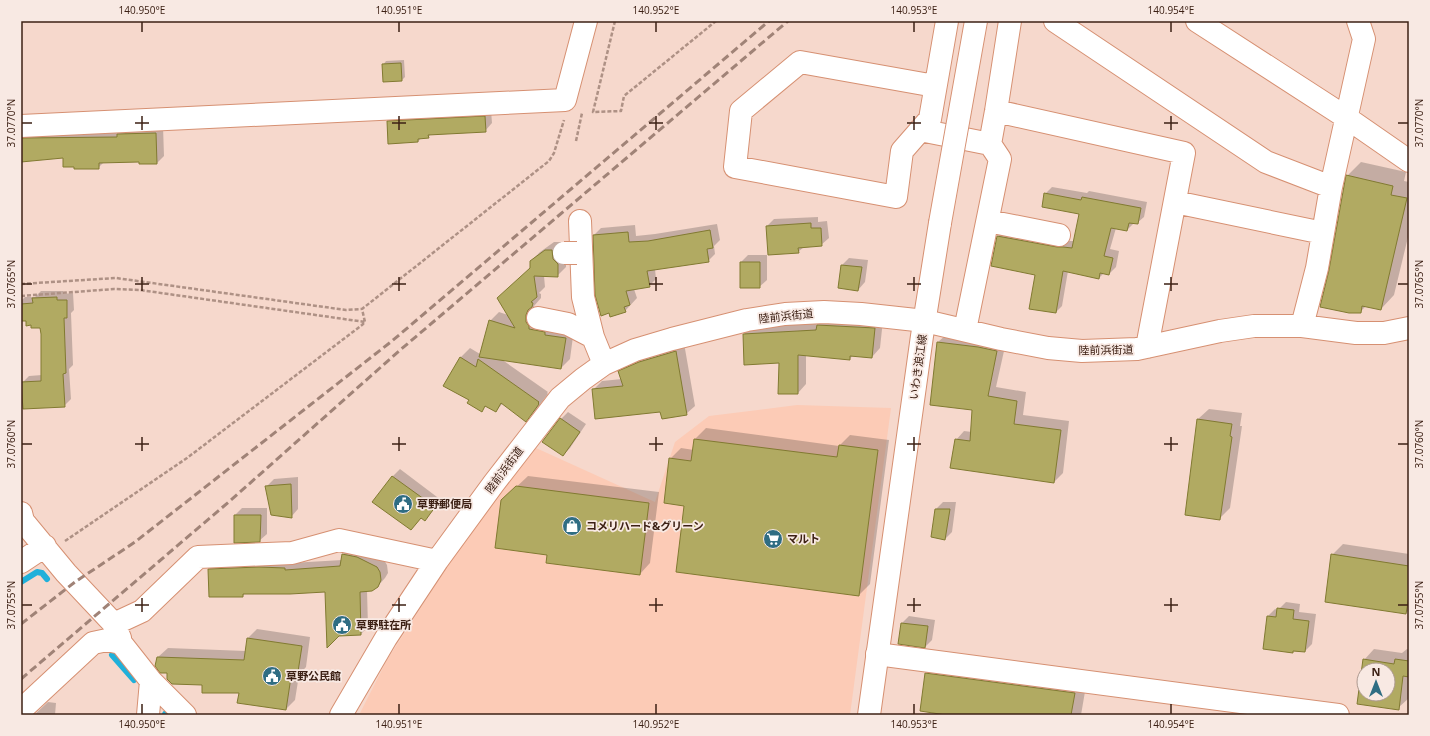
<svg xmlns="http://www.w3.org/2000/svg" width="1430" height="736" font-family="'Open Sans','Noto Sans JP',sans-serif">
	<style>
		.built { fill: #fccbb6 }
		.shadow { fill: #0003; fill-rule: evenodd }
		.lines { fill: none; stroke-linecap: round; stroke-linejoin: round }
		.stream { stroke: #20b0da; stroke-width: 6 }
		.building { fill: #b1aa62; stroke: #817a31; fill-rule: evenodd }
		.minor-casing { stroke: #d69072; stroke-width: 24 }
		.major-casing { stroke: #d69072; stroke-width: 24 }
		.path { stroke: #ae9185; stroke-width: 2.5; stroke-dasharray: 4 2; stroke-linecap: butt }
		.minor { stroke: #fff; stroke-width: 22 }
		.major { stroke: #fff; stroke-width: 22 }
		.rail { stroke: #a08377; stroke-width: 3; stroke-dasharray: 8 4; stroke-linecap: butt }
		.minor-bridge-casing { stroke: #d69072; stroke-width: 24; stroke-linecap: butt }
		.major-bridge-casing { stroke: #d69072; stroke-width: 24; stroke-linecap: butt }
		.minor-bridge { stroke: #fff; stroke-width: 22 }
		.major-bridge { stroke: #fff; stroke-width: 22 }
		.ticks { fill: none; stroke: #3c2014; stroke-width: 1.5 }
		.labels { text-anchor: middle; stroke-width: 3.5; stroke-linejoin: round; paint-order: stroke }
		.street-label { font-size: 11px; fill: #3c2014; stroke: #f8e9e3 }
		.poi-label { font-size: 11px; font-weight: bold; fill: #3c2014; stroke: #f8e9e3; text-anchor: start }
		.neatline { fill: none; stroke: #3c2014; stroke-width: 1.5 }
		.ticks-label { font-size: 10px; text-anchor: middle; fill: #3c2014 }
	</style>
	<rect width="100%" height="100%" fill="#f6d8cc"/>
	<path class="built" d="M797 405 891 408 850 715H359L387 660 473 527 536 448 655 502 675 442 709 416Z"/>
	<path class="shadow" d="M404 60 405 77 402 80 383 65 386 61Z
		M491 110 492 123 485 131 431 134 428 137 421 138 418 142 388 121 395 114Z
		M163 126 164 156 157 163H140V161L104 162 98 168 75 166 64 157 21 161V131Z
		M1361 162 1406 172 1404 181 1409 182V233L1394 295 1381 309 1366 306 1360 312 1330 270 1347 176Z
		M1052 187 1087 193 1089 191 1147 202 1144 217 1137 223H1134L1127 230 1116 228 1110 249 1119 251 1116 267 1109 274 1104 273 1099 278 1068 271 1062 306 1056 312 1036 274 992 266 998 236 1005 229 1064 241H1075L1080 213 1045 194Z
		M818 217V222L827 221 829 238 821 245 804 247 798 252 767 226 774 219Z
		M717 224 720 240 714 246 715 254 708 261 655 269 656 279 649 286 634 289 637 298 625 311 594 235 601 228 635 225 636 236 655 234Z
		M554 242H561V250L566 255V267L557 276H544L545 287 539 293 541 294V298L534 306V313L574 329 570 359 561 368 501 359 548 392 547 393 548 394 535 411 526 420 503 403 496 411 486 406 481 410 470 400 460 358 470 348 480 354 490 321 499 312 508 315 531 268V261L540 252Z
		M748 255H767V280L759 287 741 262Z
		M849 258 868 260 865 282 858 290 839 287 842 265Z
		M41 291H63V294L73 293 74 310 71 313 73 365 69 369 71 399 64 406 22 383 29 376 42 375 41 327 32 324 27 320H21V301L25 297H35Z
		M883 320 880 348 872 357 853 355 850 359 806 354V384L798 393 780 362 744 334 752 326Z
		M947 334 1006 342 996 387 1026 392 1023 415 1069 421 1063 473 1054 482 956 440 964 431 972 432 973 409 938 342Z
		M684 343 695 406 686 414 593 390 602 381 622 379 619 372 628 363Z
		M1209 409 1242 413 1240 426H1242L1230 508 1219 519 1198 419Z
		M568 412 586 424 570 448 563 455 561 419Z
		M706 428 839 446 850 435 889 440 870 584 859 595 685 505 670 459 681 448 694 450 695 439Z
		M400 469 441 500 432 512 425 519 422 517 411 529 374 502 393 476Z
		M528 476 659 492 650 563 640 574 548 554 511 492Z
		M298 477V509L291 517 267 486 274 479Z
		M943 502H956L952 532 945 539 936 509Z
		M242 508H267V534L259 541 235 515Z
		M1343 544 1409 554V610L1406 613 1332 555Z
		M350 547 384 560 387 565 388 573 385 578 378 586 367 590 368 627 361 634 339 635 326 591 245 593 243 596 209 569 216 562 291 563 342 560 343 554Z
		M1286 602 1300 604 1299 612 1316 614 1312 644 1305 651 1294 650 1293 652 1268 616 1275 609 1278 610Z
		M909 616 935 620 932 640 925 647 902 623Z
		M257 629 310 637 306 667 299 675 295 700 286 709 240 692 203 684 168 672 158 657 168 648 246 651 248 638Z
		M1374 649 1402 653 1407 649H1409V698L1398 708 1358 703 1364 660ZM1364 670H1388V694H1364Z
		M939 661 1087 680 1081 715H952L926 673Z
		M48 702 56 703 55 715H34Z"/>
	<g class="lines">
		<path class="stream" d="M21 582 37 572 42 573 47 579
			M112 655 134 680
			M165 714 167 715"/>
	</g>
	<path class="building" d="M401 63 402 81 383 82 382 64Z
		M485 116 486 132 428 135 429 138 418 139V142L388 144 387 121Z
		M156 133 157 164H139V162L99 163V169H74V167H63V158L21 162V138L117 137V134Z
		M1346 175 1393 186 1391 195 1407 198 1381 310 1362 306 1361 313H1349L1320 307 1329 270Z
		M1044 193 1081 200 1082 197 1141 208 1138 224 1129 223 1127 231 1111 228 1104 256 1113 258 1109 275 1100 273 1099 279 1063 271 1056 313 1029 309 1035 275 991 266 997 236 1057 247H1063L1072 248 1079 214 1042 207Z
		M811 223V228H821L822 246 798 248 799 253 768 255 766 226Z
		M710 230 713 248 707 249 709 262 647 271 650 287 626 291 630 305 624 307 626 312 610 317 609 313 601 316 595 295 593 235 628 232 629 242 648 241Z
		M545 250H552L553 259 558 264V277L534 276 537 297 531 302 533 303 532 307 528 310 526 315V322L529 326V329L545 332V335L566 338 561 369 479 357 489 320 515 328 497 298 530 268V261Z
		M740 262H760V288H740Z
		M841 265 862 267 858 291 838 288Z
		M57 297V300H67V318H64L66 373 63 374 65 407 23 409 21 382 41 381V334L40 328H31V325L26 326V321H21V304L33 303 32 298Z
		M817 325 875 328 872 358 850 356V360L798 355V394H778L779 363 744 365 743 334 816 330Z
		M937 342 978 347 997 351 988 396 1017 401 1014 424 1061 430 1054 483 950 468 955 439 970 441 972 410 930 405Z
		M676 351 687 415 662 419 660 412 595 419 592 389 623 386 618 371 639 362Z
		M460 357 476 367 478 359 539 402 538 403 539 404 526 422 501 403 496 412 485 406 482 412 467 403 469 400 443 386Z
		M560 418 580 432 563 456 542 442Z
		M1197 419 1232 424 1230 436 1232 437 1220 520 1185 515Z
		M694 439 837 457 839 445 878 450 859 596 676 572 684 506 664 503 669 458 691 461Z
		M392 476 435 507 425 521 421 518 411 530 372 502Z
		M291 484 292 518 271 515 265 486Z
		M516 486 649 503 640 575 546 563 547 555 495 548 501 500Z
		M935 509H950L945 540 931 537Z
		M234 515H261L260 542 234 543Z
		M342 554 357 557 377 567 380 572 381 580 378 587 372 591 360 592 361 635 339 636 327 648 325 592 290 594H243V597H209L208 569 259 567 285 568V570L340 566Z
		M1331 554 1409 566V596L1406 614 1325 602Z
		M1277 608 1294 610 1293 619 1309 621 1305 652 1293 651V653L1263 649 1267 616 1276 617Z
		M901 623 928 626 925 648 898 644Z
		M247 638 302 646 297 678 291 677 286 710 237 703 239 693H202V685L172 684 167 679V673H160L155 666 157 657 244 660Z
		M1363 659 1394 664 1395 659 1409 661V677L1403 676 1399 710 1357 704ZM1364 670H1388V694H1364Z
		M925 673 1075 693 1071 715H946L920 711Z"/>
	<g class="lines">
		<defs>
			<path id="minor" d="M1055 21 1266 162 1331 187
				M1197 21 1347 118 1409 161
				M935 86 800 62 741 111 735 167 896 197 902 151 930 119 947 21
				M996 111 1184 153 1147 347
				M21 126 565 100 586 21
				M920 130 990 144 1000 159 965 330
				M990 144 996 111 1010 21
				M1175 202 1323 233
				M580 221 583 297 593 337 604 364
				M988 221 1059 235
				M538 318 568 324 593 337
				M1302 326 1317 268 1331 187 1364 39 1358 21
				M21 513 23 521 66 573 114 624 120 638
				M21 562 45 546
				M114 624 142 611 198 557 292 553 339 540 437 561
				M877 654 1338 715
				M21 710 93 643 107 640 121 643 151 681 185 715
				M148 715 151 681
				M341 715 386 638 437 561 494 483 560 398 583 379 604 364 635 350 672 339 747 320 785 314 824 312 861 314 925 321 1001 339 1048 348 1082 351 1137 349 1220 331 1254 326H1302L1356 333H1384L1409 328"/>
			<path id="major" d="M869 715 922 336 940 223"/>
		</defs>
		<use href="#minor" class="minor-casing"/>
		<use href="#major" class="major-casing"/>
		<path class="path" d="M615 21 593 112 621 111 624 96 716 21
			M576 141 582 113
			M21 284 116 278 346 310 362 309
			M21 296 114 289 140 290 365 322
			M65 541 187 458 362 325 365 322 362 309 549 161 554 153 564 120"/>
		<use href="#minor" class="minor"/>
		<use href="#major" class="major"/>
		<path class="rail" d="M21 624 75 582 135 542 392 341 769 21
			M21 679 231 500 399 351 788 21"/>
		<defs>
			<path id="minor-bridge" d="M564 253H577"/>
			<path id="major-bridge" d="M940 223 976 21"/>
		</defs>
		<use href="#minor-bridge" class="minor-bridge-casing"/>
		<use href="#major-bridge" class="major-bridge-casing"/>
		<use href="#minor-bridge" class="minor-bridge"/>
		<use href="#major-bridge" class="major-bridge"/>
	</g>
	<path class="ticks" d="M142 22V32M399 22V32M656 22V32M914 22V32M1171 22V32M142 116V130M399 116V130M656 116V130M914 116V130M1171 116V130M22 123H32M135 123H149M392 123H406M649 123H663M907 123H921M1164 123H1178M1398 123H1408M142 277V291M399 277V291M656 277V291M914 277V291M1171 277V291M22 284H32M135 284H149M392 284H406M649 284H663M907 284H921M1164 284H1178M1398 284H1408M142 437V451M399 437V451M656 437V451M914 437V451M1171 437V451M22 444H32M135 444H149M392 444H406M649 444H663M907 444H921M1164 444H1178M1398 444H1408M142 598V612M399 598V612M656 598V612M914 598V612M1171 598V612M22 605H32M135 605H149M392 605H406M649 605H663M907 605H921M1164 605H1178M1398 605H1408M142 704V714M399 704V714M656 704V714M914 704V714M1171 704V714"/>
	<defs>
		<symbol id="civic-disc" viewBox="-11 -11 22 22"><circle r="9.5" fill="#2f6d83" stroke="#f8e9e3"/><path d="M-.6-6.5H3V-4.5H.6V-3L4-1V1h2V6H-6V1h2V-1L-.6-3ZM-1.2 2.5V6h2.4V2.5Z" fill="#fff"/></symbol>
		<symbol id="shop-disc" viewBox="-11 -11 22 22"><circle r="9.5" fill="#2f6d83" stroke="#f8e9e3"/><path d="M-5-2.5h2.3a2.7 3.5 0 0 1 5.4 0H5L5.5 6h-11ZM-1.5-2.5h3a1.5 2.3 0 0 0-3 0Z" fill="#fff"/></symbol>
		<symbol id="supermarket-disc" viewBox="-11 -11 22 22"><circle r="9.5" fill="#2f6d83" stroke="#f8e9e3"/><path d="M-6-5.5h2.5l.6 2H6L4.5 2H-2.5L-4.4-4H-6ZM-1.5 3.2a1.3 1.3 0 1 0 .1 0ZM3 3.2a1.3 1.3 0 1 0 .1 0Z" fill="#fff"/></symbol>
	</defs>
	<g fill-rule="evenodd">
		<use href="#civic-disc" x="392" y="493" width="22" height="22"/>
		<use href="#shop-disc" x="561" y="515" width="22" height="22"/>
		<use href="#supermarket-disc" x="762" y="528" width="22" height="22"/>
		<use href="#civic-disc" x="331" y="614" width="22" height="22"/>
		<use href="#civic-disc" x="261" y="665" width="22" height="22"/>
	</g>
	<g class="labels">
		<g class="street-label">
			<text transform="translate(786 316) rotate(-6)" y="4">陸前浜街道</text>
			<text transform="translate(1106 350) rotate(-1)" y="4">陸前浜街道</text>
			<text transform="translate(918 367) rotate(-82)" y="4">いわき浪江線</text>
			<text transform="translate(504 470) rotate(-53)" y="4">陸前浜街道</text>
		</g>
		<g class="poi-label">
			<text x="417" y="508">草野郵便局</text>
			<text x="586" y="530">コメリハード&amp;グリーン</text>
			<text x="787" y="543">マルト</text>
			<text x="356" y="629">草野駐在所</text>
			<text x="286" y="680">草野公民館</text>
		</g>
	</g>
	<rect width="1430" height="736" fill="none" stroke="#f8e9e3" stroke-width="44"/>
	<g transform="translate(1376 682)"><circle r="19" fill="#f8e9e3" stroke="#ad9990"/>
	<path d="M0-3L7 15L0 10L-7 15Z" fill="#2f6d83"/>
	<text y="-6" font-size="11" font-weight="bold" text-anchor="middle" fill="#3c2014">N</text>
	</g>
	<rect x="22" y="22" width="1386" height="692" class="neatline"/>
	<g class="ticks-label">
		<text x="142" y="14">140.950°E</text>
		<text x="399" y="14">140.951°E</text>
		<text x="656" y="14">140.952°E</text>
		<text x="914" y="14">140.953°E</text>
		<text x="1171" y="14">140.954°E</text>
		<text transform="translate(11 123) rotate(-90)" y="4">37.0770°N</text>
		<text transform="translate(1419 123) rotate(-90)" y="4">37.0770°N</text>
		<text transform="translate(11 284) rotate(-90)" y="4">37.0765°N</text>
		<text transform="translate(1419 284) rotate(-90)" y="4">37.0765°N</text>
		<text transform="translate(11 444) rotate(-90)" y="4">37.0760°N</text>
		<text transform="translate(1419 444) rotate(-90)" y="4">37.0760°N</text>
		<text transform="translate(11 605) rotate(-90)" y="4">37.0755°N</text>
		<text transform="translate(1419 605) rotate(-90)" y="4">37.0755°N</text>
		<text x="142" y="728">140.950°E</text>
		<text x="399" y="728">140.951°E</text>
		<text x="656" y="728">140.952°E</text>
		<text x="914" y="728">140.953°E</text>
		<text x="1171" y="728">140.954°E</text>
	</g>
</svg>
